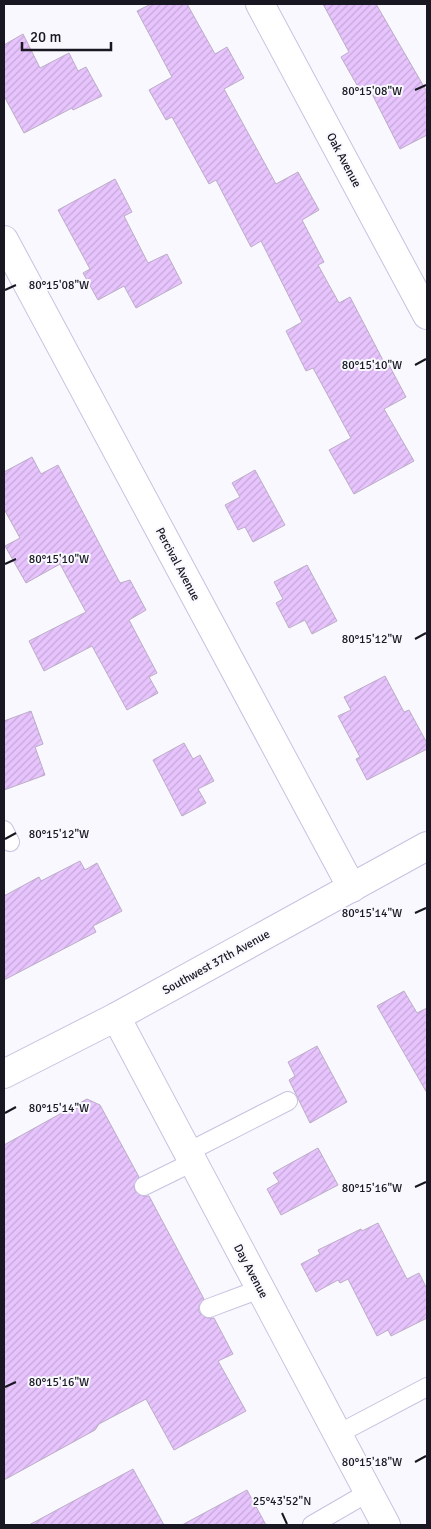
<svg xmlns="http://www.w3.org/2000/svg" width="431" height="1529" font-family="Signika,sans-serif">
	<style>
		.building { fill: url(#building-hatch); stroke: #bcadc6 }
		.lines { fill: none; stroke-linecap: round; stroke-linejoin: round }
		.lane-casing { stroke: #c6c3e0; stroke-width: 20 }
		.street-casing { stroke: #c6c3e0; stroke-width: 30 }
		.secondary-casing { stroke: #c6c3e0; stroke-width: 30 }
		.lane { stroke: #fff; stroke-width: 18 }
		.street { stroke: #fff; stroke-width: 28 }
		.secondary { stroke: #fff; stroke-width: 28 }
		.ticks { fill: none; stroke: #191822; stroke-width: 2 }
		.labels { text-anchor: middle; stroke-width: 4; stroke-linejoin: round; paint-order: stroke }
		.street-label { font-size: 12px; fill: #191822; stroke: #f8f8fe }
		.ticks-label { font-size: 12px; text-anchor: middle; fill: #191822; stroke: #f8f8fe; stroke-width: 4; stroke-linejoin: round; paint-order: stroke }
	</style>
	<defs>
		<pattern id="building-hatch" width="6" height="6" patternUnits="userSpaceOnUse" patternTransform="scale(1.25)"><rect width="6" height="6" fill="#e7c4fd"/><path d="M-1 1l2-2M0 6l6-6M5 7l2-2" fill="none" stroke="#c6a8d9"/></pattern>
	</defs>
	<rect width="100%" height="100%" fill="#f8f8fe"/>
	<path class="building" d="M151 4H187L215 54 227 47 244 78 224 89 276 184 298 172 319 210 302 220 324 262 318 265 339 303 350 297 386 366 389 365 406 397 384 409 414 461 354 494 329 450 351 438 313 368 306 371 286 331 302 322 261 241 251 247 216 180 209 184 172 117 166 120 149 90 172 77 137 11Z
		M323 4H376L427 92V135L400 149 370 90 362 94 341 57 349 52Z
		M23 34 40 68 69 53 78 71 86 67 102 96 73 110 72 108 24 133 4 96V45Z
		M115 179 132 212 124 216 148 263 167 254 182 283 136 308 124 286 98 300 83 273 90 269 58 210Z
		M32 457 41 474 58 465 120 583 130 580 146 610 129 620 157 673 149 677 158 693 127 710 92 646 44 671 29 641 86 612 60 564 26 583 5 546 20 538 4 509V472Z
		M255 470 285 525 253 542 245 527 238 530 225 505 240 497 232 483Z
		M307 565 337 621 312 634 305 620 289 628 276 603 283 599 274 582Z
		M385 676 404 712 409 710 427 743V749L367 780 356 759 360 757 338 716 351 710 344 697Z
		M31 711 43 744 35 747 45 775 4 790V721Z
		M184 743 193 759 200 755 214 781 198 789 206 803 182 816 153 760Z
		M80 861 85 870 97 863 122 911 93 926 96 932 4 980V896L39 877 41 881Z
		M404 991 417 1013 427 1008V1093L377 1006Z
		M317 1046 347 1102 310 1123 289 1080 295 1076 288 1062Z
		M87 1099 100 1105 139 1177 134 1185 135 1191 143 1196H149L204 1299 199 1306V1312L207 1318H214L233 1354 218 1361 246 1411 174 1450 146 1399 99 1424 95 1430 4 1480V1145Z
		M318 1148 338 1185 281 1215 267 1189 279 1182 273 1173Z
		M378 1223 407 1279 419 1273 427 1289V1318L391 1336 388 1330 377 1336 348 1279 340 1283 338 1280 316 1292 301 1264 320 1254 318 1250 361 1229 362 1231Z
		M133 1469 164 1525H29Z
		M247 1490 266 1525H182Z"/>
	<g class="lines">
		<defs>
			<path id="lane" d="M4 830 10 842
				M188 1152 288 1101
				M144 1186 193 1162
				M209 1308 260 1289
				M338 1434 427 1387
				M312 1525 369 1492"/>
			<path id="street" d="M260 4 427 315
				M4 240 352 888
				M116 1017 386 1525"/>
			<path id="secondary" d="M4 1074 116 1017 427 846"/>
		</defs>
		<use href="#lane" class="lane-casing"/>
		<use href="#street" class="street-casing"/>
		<use href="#secondary" class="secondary-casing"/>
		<use href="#lane" class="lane"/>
		<use href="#street" class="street"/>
		<use href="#secondary" class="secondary"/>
	</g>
	<path class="ticks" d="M415 90 426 85M5 290 16 285M415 365 426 359M5 564 16 559M415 639 426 633M5 839 16 833M415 913 426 908M5 1113 16 1107M415 1187 426 1182M5 1387 16 1382M415 1462 426 1456M282 1513 287 1524"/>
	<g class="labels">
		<g class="street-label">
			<text transform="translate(344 160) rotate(62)" y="4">Oak Avenue</text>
			<text transform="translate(178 564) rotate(62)" y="4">Percival Avenue</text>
			<text transform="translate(216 962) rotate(-29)" y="4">Southwest 37th Avenue</text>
			<text transform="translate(251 1271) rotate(62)" y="4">Day Avenue</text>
		</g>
	</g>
	<g class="ticks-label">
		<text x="372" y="95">80°15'08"W</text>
		<text x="59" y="289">80°15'08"W</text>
		<text x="372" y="369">80°15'10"W</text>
		<text x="59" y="563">80°15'10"W</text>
		<text x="372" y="643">80°15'12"W</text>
		<text x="59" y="838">80°15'12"W</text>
		<text x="372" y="917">80°15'14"W</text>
		<text x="59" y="1112">80°15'14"W</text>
		<text x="372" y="1192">80°15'16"W</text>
		<text x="59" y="1386">80°15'16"W</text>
		<text x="372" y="1466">80°15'18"W</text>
		<text x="282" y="1505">25°43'52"N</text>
	</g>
	<rect width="431" height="1529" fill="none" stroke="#191822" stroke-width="10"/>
	<path d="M22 42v8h89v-8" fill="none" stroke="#191822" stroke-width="2.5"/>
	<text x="30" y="42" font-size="15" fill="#191822" stroke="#f8f8fe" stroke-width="4" paint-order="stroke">20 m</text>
</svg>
